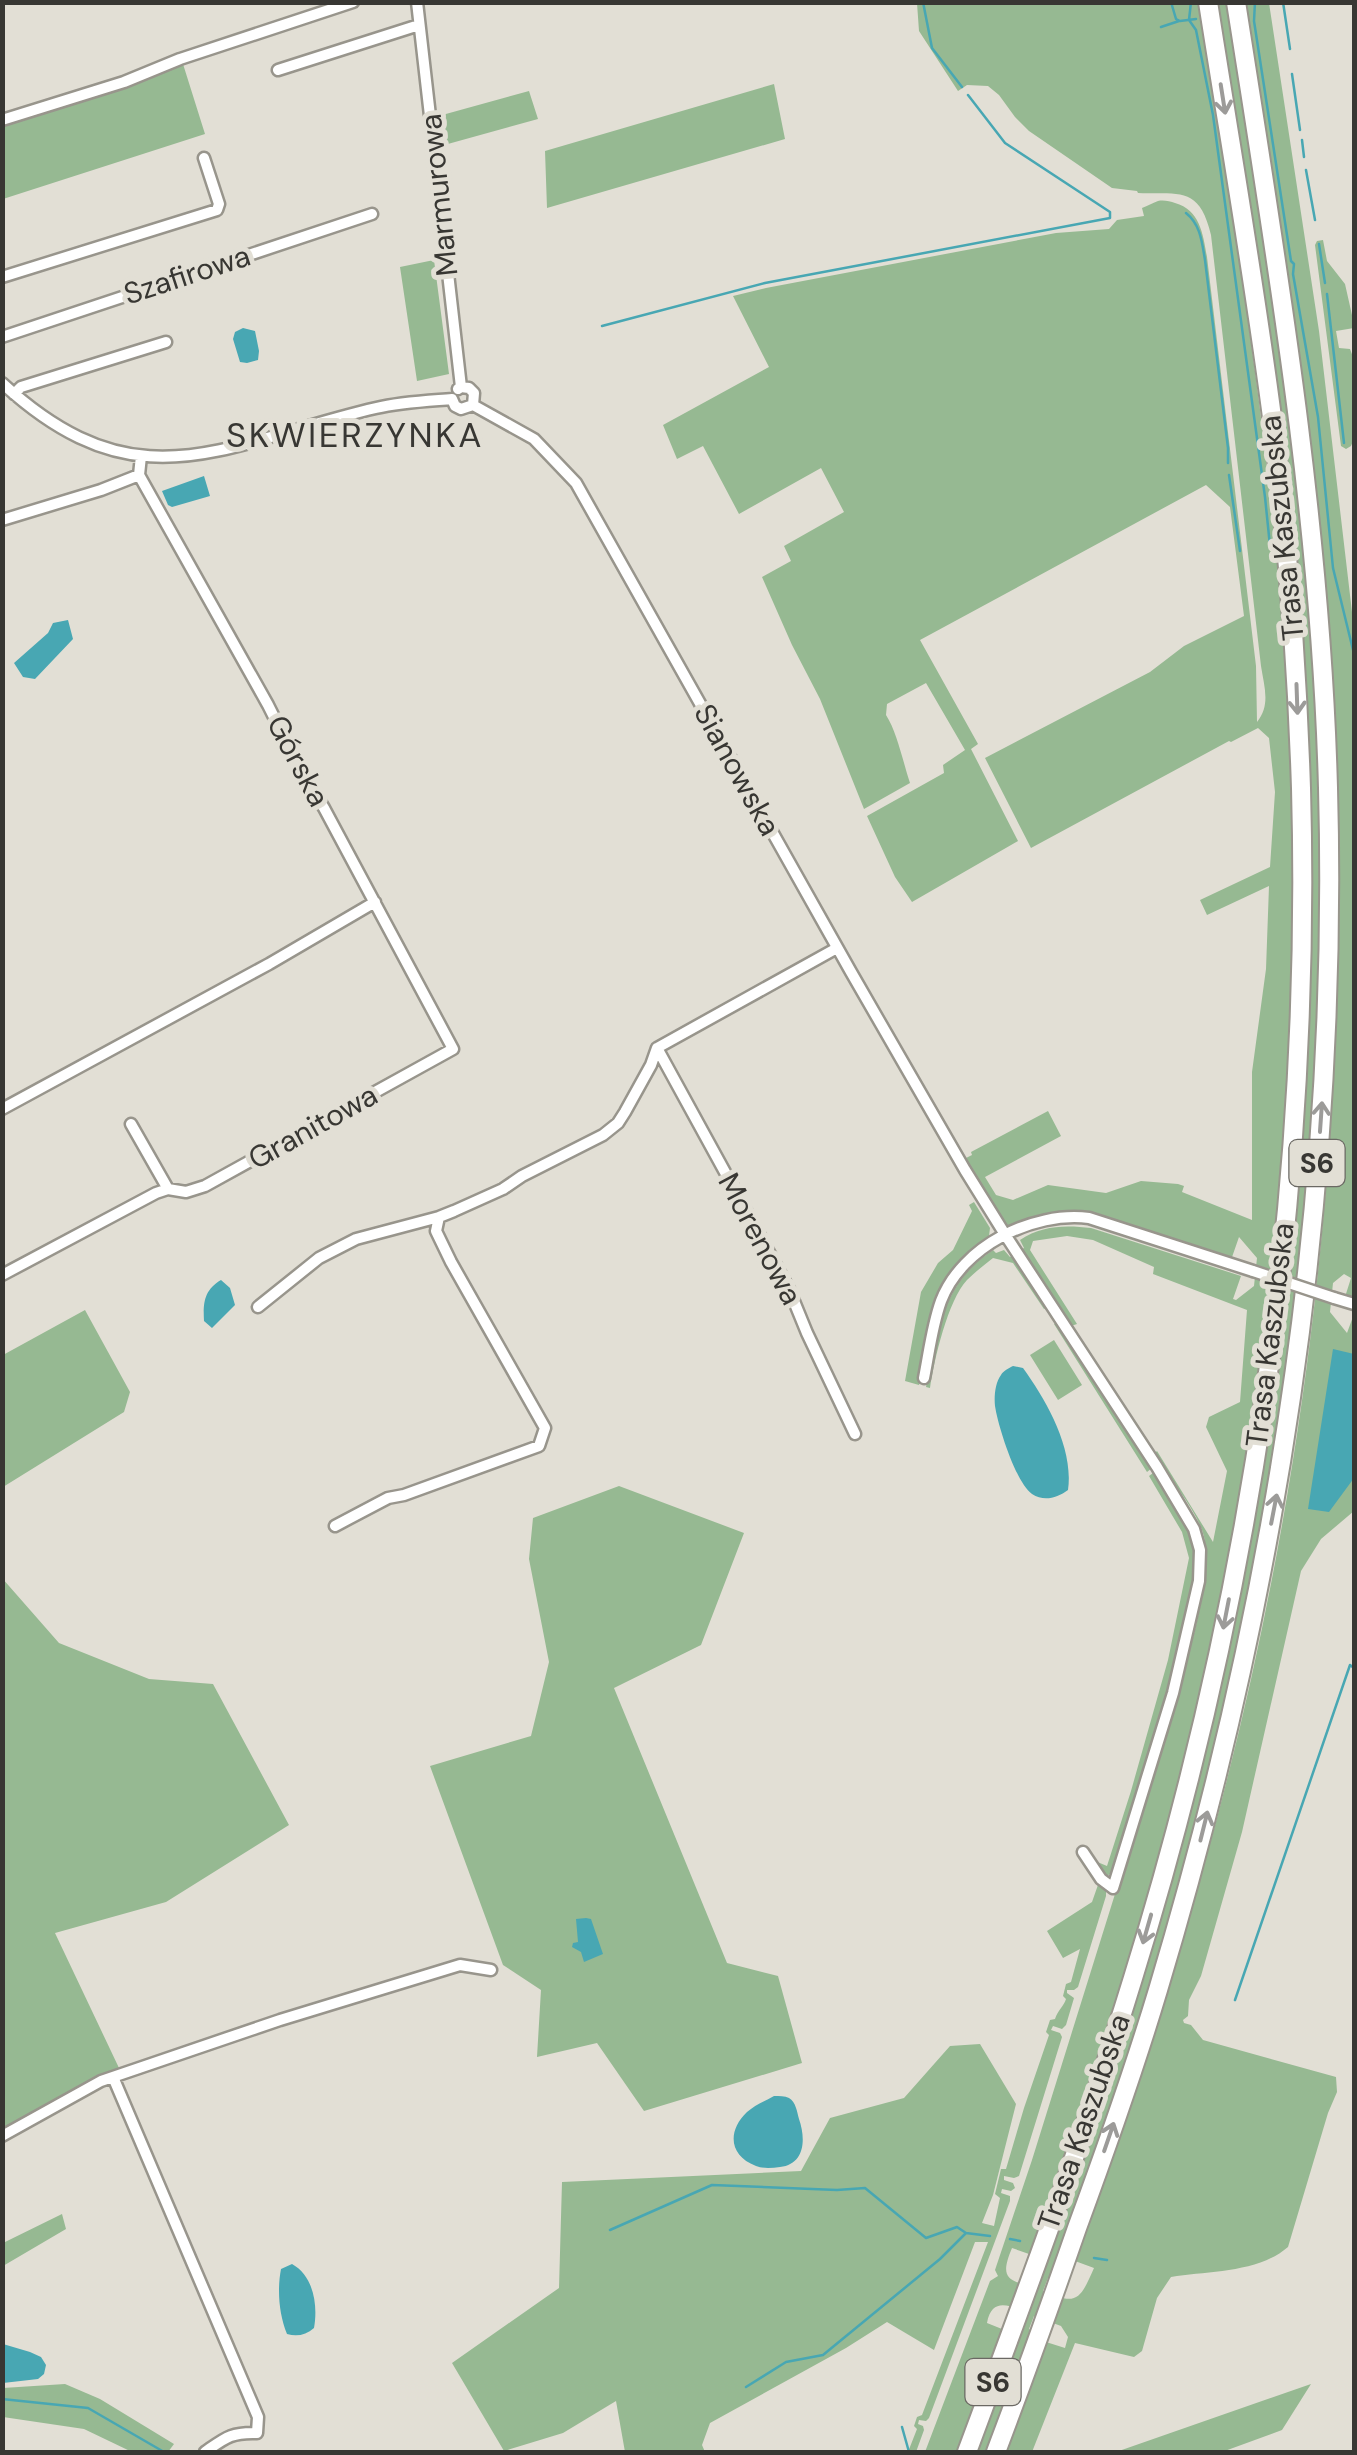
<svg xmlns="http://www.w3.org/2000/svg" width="1357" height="2455" font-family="'DM Sans',sans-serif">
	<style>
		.green { fill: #96b992 }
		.water { fill: #48a7b3 }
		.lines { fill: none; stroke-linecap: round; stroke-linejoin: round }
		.stream { stroke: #48a7b3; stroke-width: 2.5 }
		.street-casing { stroke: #98958c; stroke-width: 15 }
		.highway-casing { stroke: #98958c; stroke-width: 22 }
		.street { stroke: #fff; stroke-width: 10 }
		.highway { stroke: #fff; stroke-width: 18 }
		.street-bridge-casing { stroke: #98958c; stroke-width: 15; stroke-linecap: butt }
		.street-bridge { stroke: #fff; stroke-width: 10 }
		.oneway { stroke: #9c9b99 }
		.labels { text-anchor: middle; stroke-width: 10; stroke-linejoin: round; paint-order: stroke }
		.shield { fill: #e2dfd5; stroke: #6b6964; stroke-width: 2.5 }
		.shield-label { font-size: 28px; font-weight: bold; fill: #383733 }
		.street-label { font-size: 30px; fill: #383733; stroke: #e2dfd5 }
		.quarter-label { font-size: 35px; letter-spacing: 2.5px; fill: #383733; stroke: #e2dfd5 }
	</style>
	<rect width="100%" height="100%" fill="#e2dfd5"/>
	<path class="green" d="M917 3H1199C1236 238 1276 472 1288 710 1308 1066 1269 1426 1183 1772 1141 1936 1086 2095 1029 2254L1012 2248C998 2281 1010 2280 1038 2289L1043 2276 1038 2274 1155 1927 1285 1286 1303 704 1214 3H1230L1292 403 1319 704 1322 996 1301 1288 1243 1649 1154 1986 1053 2279 1048 2278 1043 2291C1077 2306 1080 2300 1094 2268L1075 2261C1129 2108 1181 1956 1222 1799 1315 1442 1353 1069 1333 701 1321 466 1281 235 1245 3H1269L1319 331 1354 629V1301L1345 1297 1351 1278 1344 1274 1333 1283 1330 1312 1347 1333 1354 1314V1511L1321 1539 1301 1571 1242 1832 1201 1976 1189 2000 1188 2016 1183 2020 1184 2023 1191 2025 1203 2040 1336 2077 1337 2092 1328 2113 1288 2247C1258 2273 1209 2271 1171 2277L1157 2298 1142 2351 1134 2357 1075 2343 1032 2452H1006L1046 2342 1065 2348 1068 2337 1061 2326 1034 2316 1029 2329 1034 2332 990 2452H973L1019 2326 1024 2328 1029 2314C1011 2306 992 2296 987 2323L1002 2329 957 2452H925L990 2281 998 2276 995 2270 1032 2160 1174 1705C1186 1664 1217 1568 1202 1530 1193 1506 1170 1479 1156 1457L1155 1453 1157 1451 1213 1542 1227 1471 1206 1427 1209 1417 1240 1402 1247 1310 1153 1274 1154 1267 1093 1240 1067 1236 1033 1241 1030 1250 1077 1324 1071 1326 1020 1250 1024 1248 1020 1240C1042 1225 1066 1225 1091 1228L1241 1276 1233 1299 1236 1300 1254 1286 1257 1258 1239 1237 1231 1260 1086 1214H1047L1007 1227 1003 1224 964 1159 972 1155 971 1152 1048 1111 1061 1136 985 1177 996 1195 1013 1200 1048 1185 1106 1193 1141 1181 1178 1184 1184 1186 1182 1192 1252 1220V1072L1266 969 1269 886 1207 915 1200 900 1270 867 1275 792 1269 738 1258 728 1231 742 1229 741 1031 848 985 758 1150 672 1184 646 1244 616 1230 507 1206 485 920 640 978 744 971 749 1018 841 912 902 895 877 867 816 944 773 943 765 965 750 926 683 887 704 886 715C897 732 903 762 910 783L864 809 820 699 792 645 762 577 791 561 784 546 844 512 821 468 739 514 703 446 677 459 663 425 769 367 733 296 766 288 1056 233 1109 229 1117 220 1144 216 1142 208C1148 206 1152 203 1158 201 1163 200 1170 201 1175 203 1200 210 1203 234 1207 257L1256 666 1257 722C1271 705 1264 686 1261 666L1211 235C1199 185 1179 195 1138 193L1137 191 1112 188 1029 131 1015 117 999 95 988 86 967 85 958 91 919 31Z
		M183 64 205 134 3 199 2 122Z
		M774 84 785 139 547 208 545 151Z
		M529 91 538 119 437 147 435 117Z
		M1323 240 1327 261 1345 284 1354 324V330V328L1336 331 1339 348 1350 349 1353 357 1354 439 1351 446 1346 449 1341 446 1315 245 1317 241Z
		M434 260 449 374 417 381 400 267Z
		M974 1202 990 1228 989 1236 986 1238 988 1242 935 1308 919 1385 905 1381 921 1292 938 1263 953 1250 972 1211 969 1205Z
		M993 1250 996 1253 1004 1250 1010 1257 1014 1255 1046 1308 1044 1309 1013 1263 993 1258C984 1265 975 1272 967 1280 948 1300 934 1360 930 1388L926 1387C938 1331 942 1283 993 1250Z
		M85 1310 130 1392 124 1412 3 1487V1355Z
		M1058 1323 1151 1464 1152 1468 1147 1472 1054 1324Z
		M1054 1340 1082 1385 1058 1400 1030 1355Z
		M1153 1473H1156L1195 1541 1197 1567 1179 1658 1113 1873 1106 1876 1102 1874 1087 1851 1095 1861 1107 1866 1131 1791 1168 1660 1189 1558 1182 1532 1149 1476Z
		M619 1486 744 1533 701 1645 614 1688 727 1963 778 1976 802 2063 644 2111 597 2043 537 2057 541 1990 503 1965 430 1766 531 1736 549 1662 529 1559 533 1518Z
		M2 1578 59 1643 149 1679 213 1684 289 1825 166 1902 55 1933 119 2068 3 2131Z
		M1099 1882 1106 1890V1896L1078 1987 1074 1990H1067V1993L1074 1998 1066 2025 1062 2029 1053 2026 1051 2030 1060 2033 1062 2037 1019 2176 1014 2178 1004 2176V2180L1013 2183 1015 2188 1011 2191 1002 2189 1001 2193 1010 2196V2201L929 2418 926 2421 919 2420 918 2424 923 2426 924 2430 916 2452H908L917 2429 914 2426 917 2417 922 2415 988 2242H975L934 2350 887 2322 846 2348 710 2423 702 2445 705 2452H625L616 2401 563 2433 504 2451 452 2363 559 2288 562 2182 801 2171 830 2118 904 2098 950 2046 980 2044 1016 2104 993 2195 982 2223 994 2226 1000 2198 995 2194 1001 2169H1006L1024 2108 1049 2035 1046 2032 1050 2020 1055 2019C1058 2010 1064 2006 1066 1999L1063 1996 1066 1984 1071 1982 1080 1949 1063 1958 1047 1931 1092 1902Z
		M62 2214 66 2229 3 2266V2243Z
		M65 2384 100 2399 174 2444 168 2452H132L84 2429 3 2417V2388Z
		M1311 2384 1282 2430 1222 2452H1116Z"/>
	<path class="water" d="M243 328 255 331 259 351 258 360 247 363 240 362 233 339 235 332Z
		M204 476 210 496 172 507 168 505 162 491Z
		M68 620 73 639 35 679 23 677 14 663 48 633 53 623Z
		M221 1280 230 1288 235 1305 212 1328 204 1321C203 1303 204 1290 221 1280Z
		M1333 1349 1354 1354V1478L1329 1512 1308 1509Z
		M1013 1366 1023 1368C1046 1400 1074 1448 1068 1490 1057 1498 1044 1502 1032 1494 1016 1483 998 1426 995 1406 994 1397 995 1383 1001 1375 1003 1371 1009 1368 1013 1366Z
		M586 1918 591 1919 603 1954 584 1962 581 1952 572 1947 573 1943 578 1942 576 1919Z
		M774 2096C779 2096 785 2096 789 2098 796 2102 797 2112 799 2119 806 2139 805 2164 780 2167 772 2168 764 2169 756 2166 729 2156 727 2131 747 2112 755 2105 765 2101 774 2096Z
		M292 2264C314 2276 318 2306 314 2328 306 2335 297 2337 287 2334 279 2314 277 2290 281 2269Z
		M3 2344 30 2352 41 2357 46 2365 44 2374 38 2379 3 2383Z"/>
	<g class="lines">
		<path class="stream" d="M923 2 932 48 962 87
			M1171 2 1176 19 1180 21 1196 19
			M1191 2 1189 20 1196 30 1213 115 1265 497 1270 546
			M1255 2 1254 21 1291 261 1294 264 1293 274 1318 417 1333 568 1354 654
			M1283 2 1290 49
			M1161 27 1179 21
			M1292 74 1300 130
			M1302 140 1304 157
			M1306 170 1315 220
			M1186 213C1201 225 1202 243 1205 260L1228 448V463
			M1319 244 1325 283
			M1327 294 1344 443
			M602 326 765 283 1110 218V212L1005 143 968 95
			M1229 475 1240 551
			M1235 2000 1350 1665 1354 1668
			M610 2230 712 2185 837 2190 865 2188 926 2238 957 2227 966 2233 990 2236
			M1010 2239 1020 2241
			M1094 2258 1107 2260
			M746 2387 786 2362 823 2355 940 2259 965 2234
			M2 2399 88 2408 164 2452
			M902 2427 909 2452"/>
		<defs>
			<path id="street" d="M417 2 461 387
				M278 70 419 25
				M2 120 124 82 180 59 353 2
				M2 277 217 210 219 204 204 158
				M2 337 372 214
				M2 383C139 509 224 443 376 408 401 402 427 401 452 399
				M458 389 461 387 469 388 474 393 473 405
				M14 394 21 387 166 342
				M452 399 455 406 461 409 473 405
				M473 405 534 439 576 483 851 972 965 1170 1006 1236 1157 1467 1194 1529 1200 1550 1199 1581 1173 1693 1113 1888 1101 1879 1083 1852
				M2 520 101 490 139 475 141 456
				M657 1048 789 1289 807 1333 855 1434
				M657 1048 837 948
				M2 1109 269 964 375 902
				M131 1124 168 1189
				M2 1275 156 1193 168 1189 186 1192 205 1186 453 1049 324 808 300 769 268 705 139 475
				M1334 1298 1354 1304
				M258 1307 319 1258 356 1239 439 1217 454 1211 503 1189 522 1176 603 1135 618 1123 625 1112 651 1065 657 1048
				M924 1378C929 1353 932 1326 941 1301 962 1246 1033 1211 1089 1218L1253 1271
				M335 1526 388 1498 404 1495 539 1446 545 1428 451 1262 436 1231 439 1217
				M113 2077 258 2417 257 2433C231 2432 225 2438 205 2452
				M2 2136 101 2081 280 2020 460 1965 491 1970"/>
			<path id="highway" d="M967 2452C1025 2296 1084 2138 1133 1978 1252 1595 1312 1189 1301 788 1297 667 1288 545 1273 425 1255 284 1230 143 1208 2
				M996 2452C1024 2378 1051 2303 1077 2228 1106 2149 1134 2070 1158 1990 1275 1601 1339 1195 1328 788 1321 523 1277 264 1236 2"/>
		</defs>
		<use href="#street" class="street-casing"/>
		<use href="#highway" class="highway-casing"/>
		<use href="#street" class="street"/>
		<use href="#highway" class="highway"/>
		<defs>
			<path id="street-bridge" d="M1253 1271 1334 1298"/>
		</defs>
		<use href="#street-bridge" class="street-bridge-casing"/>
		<use href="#street-bridge" class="street-bridge"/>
	</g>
	<defs><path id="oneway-shaft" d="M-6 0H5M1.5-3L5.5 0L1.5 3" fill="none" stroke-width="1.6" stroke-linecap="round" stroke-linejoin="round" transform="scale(2.5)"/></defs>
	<g class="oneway">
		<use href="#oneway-shaft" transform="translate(1223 99) rotate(81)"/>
		<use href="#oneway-shaft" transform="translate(1297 699) rotate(88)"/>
		<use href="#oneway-shaft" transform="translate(1321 1117) rotate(-86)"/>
		<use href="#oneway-shaft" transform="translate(1274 1509) rotate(-79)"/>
		<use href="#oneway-shaft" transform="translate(1226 1614) rotate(101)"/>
		<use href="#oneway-shaft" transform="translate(1204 1826) rotate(-76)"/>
		<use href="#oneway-shaft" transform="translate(1147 1929) rotate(106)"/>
		<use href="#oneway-shaft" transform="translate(1109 2137) rotate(-71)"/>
	</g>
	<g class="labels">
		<g class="shield">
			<rect x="1289.5" y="1140" width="55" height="46" rx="8"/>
			<rect x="965.5" y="2359" width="55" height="46" rx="8"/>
		</g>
		<g class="shield-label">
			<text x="1317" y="1173">S6</text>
			<text x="993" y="2392">S6</text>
		</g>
		<g class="street-label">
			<text transform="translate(439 195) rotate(-96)" y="10">Marmurowa</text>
			<text transform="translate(187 275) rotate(-18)" y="10">Szafirowa</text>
			<text transform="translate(1282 528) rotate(-96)" y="10">Trasa Kaszubska</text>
			<text transform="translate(298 761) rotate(62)" y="10">Górska</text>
			<text transform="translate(737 770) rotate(61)" y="10">Sianowska</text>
			<text transform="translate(313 1127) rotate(-29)" y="10">Granitowa</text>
			<text transform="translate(760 1239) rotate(62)" y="10">Morenowa</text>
			<text transform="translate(1270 1335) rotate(-83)" y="10">Trasa Kaszubska</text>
			<text transform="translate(1084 2122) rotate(-71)" y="10">Trasa Kaszubska</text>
		</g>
		<g class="quarter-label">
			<text x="355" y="447">SKWIERZYNKA</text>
		</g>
	</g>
	<rect width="1357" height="2455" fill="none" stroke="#383733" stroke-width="10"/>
</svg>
